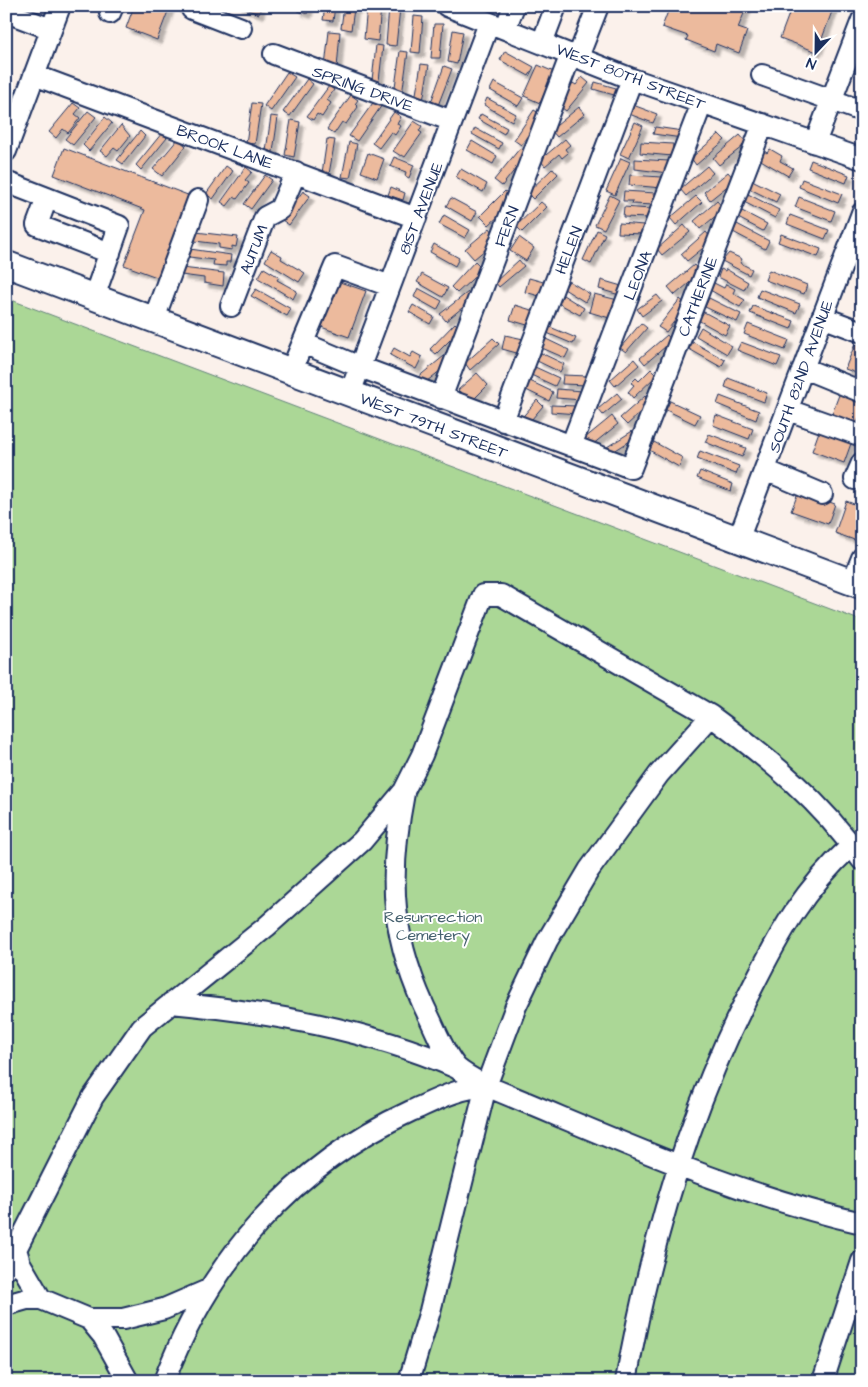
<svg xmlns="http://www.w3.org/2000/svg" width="868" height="1387" font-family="'Architects Daughter',sans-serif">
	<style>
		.green { fill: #abd796; stroke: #63837a }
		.building { fill: #ecba9d; stroke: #1b2f5e; filter: url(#shadow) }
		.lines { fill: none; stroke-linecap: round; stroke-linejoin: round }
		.minor-casing { stroke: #1b2f5e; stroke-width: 24 }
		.major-casing { stroke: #1b2f5e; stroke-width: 29 }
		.minor { stroke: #fff; stroke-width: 20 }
		.major { stroke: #fff; stroke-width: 25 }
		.labels { text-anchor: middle; stroke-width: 4; stroke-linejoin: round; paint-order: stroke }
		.street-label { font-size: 16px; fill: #1b2f5e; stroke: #fff }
		.park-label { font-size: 16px; fill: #46616f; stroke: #fff }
	</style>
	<defs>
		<filter id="shadow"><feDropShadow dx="4.5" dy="4.5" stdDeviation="1" flood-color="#0004"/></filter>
	</defs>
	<rect width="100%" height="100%" fill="#fbf1eb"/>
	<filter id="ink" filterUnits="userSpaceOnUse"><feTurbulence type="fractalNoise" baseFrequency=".02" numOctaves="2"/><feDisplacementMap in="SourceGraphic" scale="10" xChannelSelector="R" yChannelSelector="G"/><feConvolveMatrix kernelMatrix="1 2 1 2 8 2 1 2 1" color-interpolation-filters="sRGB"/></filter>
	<g filter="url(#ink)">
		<path class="green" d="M6 298 862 621V1381H6Z"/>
		<path class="building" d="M134 6H170L157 40 126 28Z
			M237 6H261L259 14Z
			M300 6H309L307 14 298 11Z
			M325 6H335L333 21 323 20Z
			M344 6H358V9H354L351 30 341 28Z
			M367 6H381L378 41 364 39Z
			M670 6H747L738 28 747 31 739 53 716 44 714 51 686 40 688 36 662 27Z
			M792 6H834L817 52 780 38Z
			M389 7 400 8 396 46 386 45Z
			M414 16 423 17 420 53 411 52Z
			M434 24H443L440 58H431Z
			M453 30 463 32 457 64 448 62Z
			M329 31 340 32 337 69 325 67Z
			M376 45 383 46 379 81 372 80Z
			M400 51 408 52 402 95 394 94Z
			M505 51 534 67 529 76 500 60Z
			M421 64 429 65 423 101 415 100Z
			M538 65 554 72 540 103 524 96Z
			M444 66 452 69 437 108 430 105Z
			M287 72 295 77 271 111 264 106Z
			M582 77 589 83 566 111 556 103 573 83 576 85Z
			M307 79 313 84 290 116 283 112Z
			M494 82 523 98 518 106 490 90Z
			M595 82 623 90 621 97 593 89Z
			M329 86 334 90 327 100 331 103 322 117 317 114 313 120 307 116Z
			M351 95 358 100 355 104 358 107 346 124 342 122 334 134 327 129Z
			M487 98 516 114 512 121 484 105Z
			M375 100 382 105 357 141 349 136Z
			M73 103 80 108 75 114 80 118 68 133 63 129 56 138 49 132Z
			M252 103 261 104 255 144 246 143Z
			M633 105 657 114 653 123 629 114Z
			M579 107 585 114 557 137 551 130Z
			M534 110 542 115 521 145 514 140Z
			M88 111 96 117 73 145 65 139Z
			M394 112 401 117 397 124 401 126 395 135 391 132 379 148 372 143Z
			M481 114 507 128 504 134 478 119Z
			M271 116 278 117 273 152 266 151Z
			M105 117 112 123 89 151 83 145Z
			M291 120 300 122 294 157 285 155Z
			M414 121 422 126 419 131 422 133 405 157 402 155 401 156 393 151Z
			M635 122 643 126 629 158 620 154Z
			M121 125 130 136 118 151 114 148 107 156 100 151Z
			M655 127 683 131 682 138 653 134Z
			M475 128 502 143 499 149 472 134Z
			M140 131 145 136 123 164 117 160Z
			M162 133 167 138 141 170 136 165Z
			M719 134 725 140 696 165 691 158Z
			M740 135 747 143 719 165 713 158Z
			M178 139 186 146 162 176 153 169Z
			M327 139 335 140 329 174 322 173Z
			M565 139 570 145 565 149 568 153 562 158 559 154 545 166 540 160Z
			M472 141 497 156 493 164 467 150Z
			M349 142 357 144 350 178 342 177Z
			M641 142 673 144 672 156 640 153Z
			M64 148 193 197 162 279 124 265 145 210 54 175Z
			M520 148 527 154 502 186 494 180Z
			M770 149 782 156 780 161 793 168 788 176 759 159 764 151 767 153Z
			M368 153 384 159 377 178 361 172Z
			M394 157 414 165 409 178 405 176 406 172 390 166Z
			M621 158 630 162 615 195 606 191Z
			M635 159 669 161 668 173 635 169Z
			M811 160 849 175 846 183 808 168Z
			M226 166 233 171 213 199 206 194Z
			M707 166 713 173 686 196 680 189Z
			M246 167 252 172 245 180 249 183 237 199 234 197 227 206 221 202Z
			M553 168 558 174 533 199 527 193Z
			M461 169 487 184 483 192 456 177Z
			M728 172 735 180 710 200 704 192Z
			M265 175 272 180 251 209 244 204Z
			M630 175 662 177V188L629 185Z
			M802 179 842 194 838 203 799 187Z
			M752 180 780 194 776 202 748 188Z
			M391 187 405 193 403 200 388 195Z
			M303 191 310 196 289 225 282 220Z
			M505 191 515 201 489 225 480 216Z
			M624 191 656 193 655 205 632 204 633 201H623Z
			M748 194 779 210 775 218 744 202Z
			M610 195 619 200 604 229 595 225Z
			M696 196 702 202 676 225 670 218Z
			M799 197 835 211 831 221 795 207Z
			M451 198 477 212 472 221 446 206Z
			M717 201 724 209 700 229 694 221Z
			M541 202 547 207 522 232 516 226Z
			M624 207 650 209 649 218 623 217Z
			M742 211 767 224 763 231 738 218Z
			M444 215 470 230 465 238 439 224Z
			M790 215 829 230 825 239 787 224Z
			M619 223 644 225 643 234 618 233Z
			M737 224 769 241 765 249 733 232Z
			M684 225 690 232 662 255 657 249Z
			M490 228 498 239 474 259 465 249Z
			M597 230 605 234 591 264 583 260Z
			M196 232 238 237 236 247 232 246V250L219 248V244L195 241Z
			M706 232 713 240 687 261 681 254Z
			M781 234 821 249 818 257 778 242Z
			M519 237 534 248 526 261 510 251Z
			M434 244 459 258 455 266 430 252Z
			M190 249 231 255 230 262H226V266L213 265 214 260 189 257Z
			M271 250 282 256 281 259 305 273 299 282 265 261Z
			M729 253 742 259 740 263 752 269 749 275 722 261Z
			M519 260 524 266 499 287 495 282Z
			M475 261 483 269 457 293 451 287Z
			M694 265 701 273 675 295 668 287Z
			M182 268 224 273 223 286 204 283V278L181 275Z
			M264 268 279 277 277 280 297 291 293 299 258 278Z
			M721 269 725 271 726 269 748 282 744 290 718 277Z
			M769 270 807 285 804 294 765 280Z
			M422 274 448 288 443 297 417 282Z
			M529 278 547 283 543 297 525 292Z
			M601 280 625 287 623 296 599 289Z
			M337 281 366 291 349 337 321 327Z
			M569 281 590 294 585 302 564 289Z
			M714 283 724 288 726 284 735 289 733 293 745 300 740 307 710 290Z
			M418 288 442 301 437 310 414 297Z
			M256 289 291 309 287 316 251 296Z
			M760 289 800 304 796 313 757 297Z
			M468 292 473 299 446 321 440 314Z
			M594 294 618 300 613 319 589 312Z
			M563 295 584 308 580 315 558 303Z
			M657 295 662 301 642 316 637 309Z
			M709 298 741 314 737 322 705 307Z
			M680 299 687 305 666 332 658 327Z
			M413 305 434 317 430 324 409 312Z
			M515 305 538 312 534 327 510 320Z
			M753 306 794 321 791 329 750 313Z
			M704 312 730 326 725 335 698 320Z
			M455 323 461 329 436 354 430 349Z
			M641 323 647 328 626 352 620 348Z
			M748 324 789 340 785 350 744 334Z
			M550 327 576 338 573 344 547 333Z
			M701 327 732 346 727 354 696 336Z
			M505 335 528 340 524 355 502 349Z
			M667 335 672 341 645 364 640 358Z
			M493 338 499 344 470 370 465 363Z
			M546 339 569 350 565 358 542 348Z
			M693 342 725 360 721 367 689 349Z
			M741 342 781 357 777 366 737 350Z
			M855 344 862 347V375L845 369Z
			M394 348 410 357 413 352 422 357 416 369 390 355Z
			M541 353 564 364 560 372 537 361Z
			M444 356 450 363 422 385 417 378Z
			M634 359 639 365 615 386 610 380Z
			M535 367 559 378 555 386 531 375Z
			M651 369 657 375 633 398 628 392 634 385 631 383 636 378 639 381Z
			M477 373 488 385 470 403 458 390Z
			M563 375 588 376V385L562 384Z
			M728 378 767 393 764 402 725 387Z
			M530 381 553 392 549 401 526 390Z
			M842 387 862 395V411L856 425 831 416Z
			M557 389 582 391V400L556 398Z
			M617 393 622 399 603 415 598 409Z
			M645 396 651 403 627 425 620 418Z
			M720 396 759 411 756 420 717 404Z
			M537 400 543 406 526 426 519 421Z
			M670 401 700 415 695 424 666 410Z
			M551 405 577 406V414L551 412Z
			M716 415 753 429 749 439 713 425Z
			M612 416 618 424 592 445 585 438Z
			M821 426 853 438 844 463 812 451Z
			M634 430 638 436 611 453 607 447Z
			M709 434 746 448 742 457 705 442Z
			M654 442 683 458 679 467 649 450Z
			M700 451 739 466 736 474 697 459Z
			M700 471 733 484 731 491 697 478Z
			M799 491 835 504 828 524 791 511Z
			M846 501 862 507V537L860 542 835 533Z"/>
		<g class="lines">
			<defs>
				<path id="minor" d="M192 6V9L241 28
					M447 6 632 79 862 159
					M6 12 51 29
					M110 13 113 6
					M505 29 514 6
					M542 43 556 6
					M274 54 452 121
					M578 57 598 6
					M34 75 416 218
					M762 75 862 111
					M815 143 862 20
					M6 151 60 6
					M6 182 119 226 94 297
					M47 198 37 225 110 253
					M231 306 265 217 280 209 296 172
					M822 317 862 332
					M154 319 198 200
					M303 343 360 367 631 468 763 124
					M803 368 862 392
					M291 371 335 266 390 286
					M350 393 489 23
					M441 398 571 54
					M788 410 862 436
					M503 421 632 79
					M571 446 702 103
					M765 470 822 494
					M855 479 862 463
					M738 540 862 213
					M852 583 862 558
					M404 793C387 880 391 941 431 1021 438 1036 446 1056 457 1068 465 1075 477 1081 486 1086
					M171 1003C268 1012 367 1029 457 1068
					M16 1249 20 1263 41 1299
					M6 1269 93 1097 142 1027 266 927 362 841 404 791 422 755 483 595H501L711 716
					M6 1305 27 1299H41L89 1319 103 1336 128 1381
					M89 1319H123L164 1309 208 1290
					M164 1381C210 1261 293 1165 411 1111 436 1100 458 1088 486 1086 609 1136 732 1194 862 1223
					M409 1381 430 1311 486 1086 516 1006 547 941 589 870 659 774 711 716C768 758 821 801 862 860
					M626 1381C650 1246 688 1112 751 990 780 932 803 890 852 845
					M823 1381 862 1261"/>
				<path id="major" d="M6 264 862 586"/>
			</defs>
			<use href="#minor" class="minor-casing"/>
			<use href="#major" class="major-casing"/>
			<use href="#minor" class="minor"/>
			<use href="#major" class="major"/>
		</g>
	</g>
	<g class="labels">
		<g class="street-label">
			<text transform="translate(631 76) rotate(21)" y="6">WEST 80TH STREET</text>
			<text transform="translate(363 88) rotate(20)" y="6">SPRING DRIVE</text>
			<text transform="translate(225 146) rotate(20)" y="6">BROOK LANE</text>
			<text transform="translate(420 208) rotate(-69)" y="6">81ST AVENUE</text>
			<text transform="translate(506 226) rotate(-69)" y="6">FERN</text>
			<text transform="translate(253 249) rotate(-69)" y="6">AUTUM</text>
			<text transform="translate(568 250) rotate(-69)" y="6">HELEN</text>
			<text transform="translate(637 275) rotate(-69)" y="6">LEONA</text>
			<text transform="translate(697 296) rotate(-69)" y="6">CATHERINE</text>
			<text transform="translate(800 376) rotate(-70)" y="6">SOUTH 82ND AVENUE</text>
			<text transform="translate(434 425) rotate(21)" y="6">WEST 79TH STREET</text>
		</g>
		<g class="park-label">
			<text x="433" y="922">Resurrection<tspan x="433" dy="18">Cemetery</tspan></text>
		</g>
	</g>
	<rect width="868" height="1387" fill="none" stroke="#fff" stroke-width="25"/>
	<rect x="12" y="12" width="843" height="1362" fill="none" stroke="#1b2f5e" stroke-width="2" filter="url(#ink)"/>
	<g transform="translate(816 52) rotate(202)" stroke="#ffffff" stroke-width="4" paint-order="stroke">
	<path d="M0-4L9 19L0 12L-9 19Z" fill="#1b2f5e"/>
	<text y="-8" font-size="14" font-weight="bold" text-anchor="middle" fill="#1b2f5e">N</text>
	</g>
</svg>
